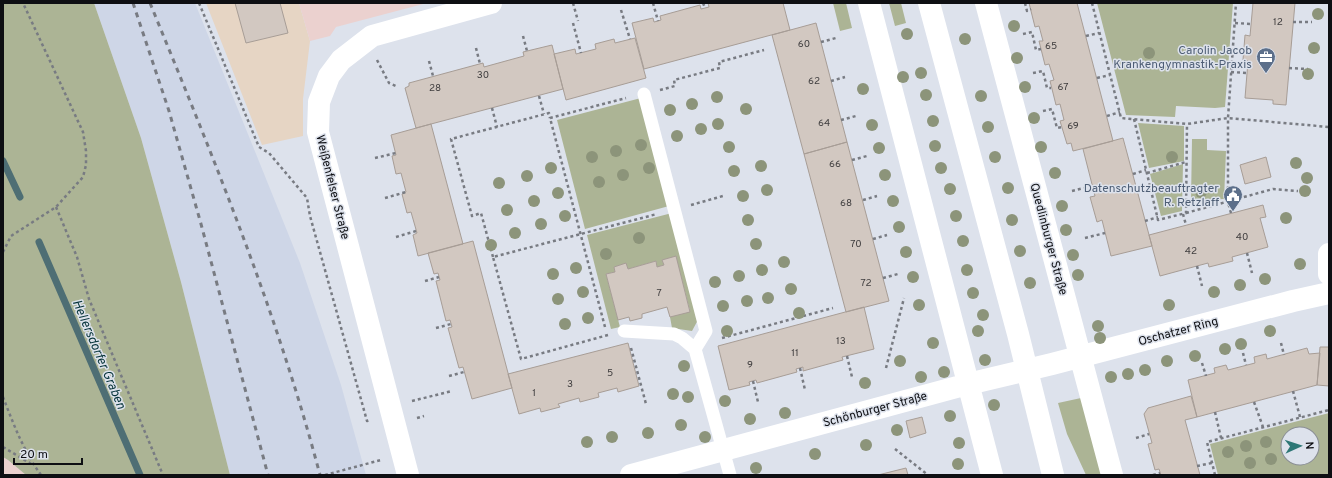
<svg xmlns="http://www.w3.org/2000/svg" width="1332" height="478" font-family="Overpass,sans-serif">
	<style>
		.commercial { fill: #e6d5c4 }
		.built { fill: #ced6e7 }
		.education { fill: #ebd1cf }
		.green { fill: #acb495; fill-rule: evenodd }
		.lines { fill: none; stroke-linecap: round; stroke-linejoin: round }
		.stream { stroke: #4e6e74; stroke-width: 7 }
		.building { fill: #d2c8c1; stroke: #a79d96 }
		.path { stroke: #787b82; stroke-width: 2.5; stroke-dasharray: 3 3; stroke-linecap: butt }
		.service { stroke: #fff; stroke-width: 13 }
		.minor { stroke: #fff; stroke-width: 22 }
		.tertiary { stroke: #fff; stroke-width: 22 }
		.rail { stroke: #787b82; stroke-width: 3; stroke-dasharray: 5 5; stroke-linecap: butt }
		.tree { fill: #8c947a }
		.labels { text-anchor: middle; stroke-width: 3; stroke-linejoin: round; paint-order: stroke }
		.number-label { font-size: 10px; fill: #3f3d3e }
		.service-label { font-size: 12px; fill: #4e5e75; stroke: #dde2ec; text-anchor: end }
		.street-label { font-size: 12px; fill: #0e0f13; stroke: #dde2ec }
		.water-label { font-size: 13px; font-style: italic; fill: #053339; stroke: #dde2ec }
	</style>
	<rect width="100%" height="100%" fill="#dde2ec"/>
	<path class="commercial" d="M206 3H299L310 41 303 99V136L262 145Z"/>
	<path class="built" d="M94 3H195L300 263 341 385 366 475H230L181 282 141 138Z"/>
	<path class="education" d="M299 3H427L336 27 330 36 310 41Z
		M3 457 8 460 26 475H3Z"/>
	<path class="green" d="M3 3H94L141 138 181 282 230 475H26L8 460 3 457Z
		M833 3H846L852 28 840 31Z
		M889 3H901L906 23 895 26Z
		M1097 3H1233L1225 107 1215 108 1176 106 1175 117 1126 115Z
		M641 98 669 206 585 229 557 120Z
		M1138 123 1184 126V161L1149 168Z
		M1192 139H1207V150L1226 151 1224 199 1191 201Z
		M1183 164 1182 211 1161 216 1150 174Z
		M672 213 699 318 692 331 672 328 670 317 690 311 676 257 662 260 664 265 657 267 656 261 628 269 626 264 614 267 615 272 606 274 620 327 611 329 587 235Z
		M1081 398 1103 475H1086L1067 434 1058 403Z
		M1329 413V475H1218L1210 444ZM1288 434H1312V458H1288Z"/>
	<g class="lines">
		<path class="stream" d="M3 161 20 197
			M39 242 140 475"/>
	</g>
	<path class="building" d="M235 3H280L288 33 246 43Z
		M708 3H783L790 30 644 69 632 23 653 18 654 22 658 21 661 20 660 16 700 5 701 9 709 7Z
		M1029 3H1077L1113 141 1073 151 1071 143 1067 144 1060 121 1064 120 1060 104 1056 105 1050 81 1054 80 1049 64 1045 65 1039 41H1043L1039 26 1035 27Z
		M1253 3H1295L1286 105 1273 104V100L1245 98 1248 61 1243 60 1245 35 1250 36Z
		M816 23 847 142 804 154 772 35Z
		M635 38 646 78 566 100 554 54 575 49 576 54 596 49 595 44 614 39 615 43Z
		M552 45 563 89 416 128 405 88 409 86V83L483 63 484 67 524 56 523 52Z
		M431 124 463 244 418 256 413 235 417 233 411 212 407 213 402 194 406 192 401 173 396 174 392 156 396 155 391 135Z
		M1123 138 1152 246 1111 256 1102 220 1097 222 1090 197 1095 196 1083 149Z
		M847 142 889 301 846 312 804 154Z
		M1266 157 1271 177 1245 184 1240 165Z
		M1263 205 1266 217 1260 218 1268 247 1232 257 1233 261 1209 267 1208 263 1160 276 1149 235Z
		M473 241 512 388 472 399 463 367 459 368 448 328 452 327 450 320 446 321 436 281 440 280 438 273 434 274 428 253Z
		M676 256 690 312 670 317 667 307 642 314V318L630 321 629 317 618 320 606 274 615 272 614 267 626 263 628 269 656 261 657 267 664 265 662 260Z
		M864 307 874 349 842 357 843 360 803 371V367L796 369 797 372 757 383 756 380 749 382 750 385 729 390 718 346Z
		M628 343 639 386 618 392 617 388 598 393 599 397 580 402 579 398 558 404 560 407 541 412 540 408 519 414 508 374Z
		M1320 347H1329V386L1317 385Z
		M1307 348 1309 354 1320 353 1317 385 1197 417 1188 380 1215 373 1214 368 1226 365 1228 370 1255 363 1254 357 1266 354 1267 359Z
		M1191 396 1197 417 1185 420 1200 475H1161L1159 469 1155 470 1148 444 1152 443 1144 414 1148 408Z
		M922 417 926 433 910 438 906 421Z
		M906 468 908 475H878Z"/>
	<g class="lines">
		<path class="path" d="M199 3 259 147 269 153 307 198 310 216 367 421 370 420
			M573 3 578 21
			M653 3 658 21
			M703 3 705 8
			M1025 3 1027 11 1031 9
			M1092 3 1121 118 1187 124 1228 118 1329 127
			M621 10 630 39
			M1293 22H1312
			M573 23 581 53
			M1235 23 1251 24
			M1023 34 1032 32 1036 50 1041 49
			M523 36 527 51
			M1086 36 1099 33
			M821 42 836 38
			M476 48 480 64
			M377 60 389 83 396 86
			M429 61 433 76
			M1289 68 1308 69
			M1231 72 1247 73
			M1033 73 1043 71 1047 88H1051
			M1097 78 1110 75
			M831 81 845 77
			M660 90 675 86 674 80 720 68 719 62 764 50
			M539 96 544 114
			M492 108 497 127
			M1043 111 1052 109 1057 128 1062 127
			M1107 116 1120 112
			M1134 119 1158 220 1186 213 1187 124
			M841 120 856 116
			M375 158 396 153
			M852 160 867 156
			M1147 173 1186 162
			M1133 174 1146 170
			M1072 191 1092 186
			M385 198 406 192
			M863 200 877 196
			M691 205 723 196
			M56 207 77 257 89 299 163 475
			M1186 213 1273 189 1298 191
			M1231 213 1228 202V118L1236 3
			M1183 214 1186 225
			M1145 221 1158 217
			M396 237 416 231
			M1085 238 1105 233
			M873 239 887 235
			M3 252 11 236 56 207 83 177 86 165V151L83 132 23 3
			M1247 253 1252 273
			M493 257 481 213 472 216 451 139 549 113 550 118
			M1197 266 1202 286
			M883 278 898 274
			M425 281 439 277
			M605 327 550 118 626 98
			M436 328 451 324
			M608 335 521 359 493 257 657 214
			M722 338 833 308
			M1281 343 1284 355
			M631 348 646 404
			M1243 353 1246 365
			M847 356 852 377
			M1202 363 1206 376
			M800 368 805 390
			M886 368 904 298
			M449 376 464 372
			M753 381 758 402
			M1293 391 1300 417
			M3 397C13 423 24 452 41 475
			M412 401 452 391
			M1254 402 1263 427
			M1215 412 1221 438
			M417 418 424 416
			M1136 438 1149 434
			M3 447 33 465
			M895 449 928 475
			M1197 466 1212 463
			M325 475 381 460
			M1153 475 1160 473
			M1215 475 1207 442 1329 410"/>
		<path class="service" d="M644 94 706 331 695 349
			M624 331 674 334 682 338 695 349 730 475"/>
		<path class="minor" d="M869 3 992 475
			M986 3 1112 475
			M1329 254V274
			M408 475 318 132 319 102 329 76 341 60 372 36 491 3
			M631 475 968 384 1052 364 1293 301 1329 293"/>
		<path class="tertiary" d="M929 3 1018 334 1053 475"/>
		<path class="rail" d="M133 3 169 111 201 224 268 475
			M150 3C214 159 277 312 320 475"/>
	</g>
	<g class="tree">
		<circle cx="1318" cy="14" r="6"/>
		<circle cx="1014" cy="26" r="6"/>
		<circle cx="907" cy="34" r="6"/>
		<circle cx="965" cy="39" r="6"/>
		<circle cx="1314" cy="48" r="6"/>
		<circle cx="1149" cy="53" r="6"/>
		<circle cx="1017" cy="58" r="6"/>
		<circle cx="921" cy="73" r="6"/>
		<circle cx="1308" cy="74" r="6"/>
		<circle cx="903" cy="77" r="6"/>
		<circle cx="1025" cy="87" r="6"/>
		<circle cx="863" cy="89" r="6"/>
		<circle cx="926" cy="95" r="6"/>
		<circle cx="981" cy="96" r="6"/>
		<circle cx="717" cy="97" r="6"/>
		<circle cx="692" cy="104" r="6"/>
		<circle cx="746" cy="109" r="6"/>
		<circle cx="670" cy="110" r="6"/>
		<circle cx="1034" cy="118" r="6"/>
		<circle cx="933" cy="121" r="6"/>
		<circle cx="718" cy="124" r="6"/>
		<circle cx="872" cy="125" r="6"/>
		<circle cx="988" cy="127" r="6"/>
		<circle cx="701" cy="129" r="6"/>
		<circle cx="677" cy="136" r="6"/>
		<circle cx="641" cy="145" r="6"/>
		<circle cx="935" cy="146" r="6"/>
		<circle cx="729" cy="147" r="6"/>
		<circle cx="1041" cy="147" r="6"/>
		<circle cx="879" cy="148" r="6"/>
		<circle cx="616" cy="151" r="6"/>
		<circle cx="592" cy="157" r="6"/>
		<circle cx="995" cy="157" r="6"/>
		<circle cx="1172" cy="157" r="6"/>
		<circle cx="1296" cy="163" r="6"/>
		<circle cx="761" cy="166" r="6"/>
		<circle cx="551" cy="168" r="6"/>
		<circle cx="649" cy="168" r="6"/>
		<circle cx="941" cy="168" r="6"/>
		<circle cx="734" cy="171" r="6"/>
		<circle cx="1055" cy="173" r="6"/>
		<circle cx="623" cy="175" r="6"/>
		<circle cx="885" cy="175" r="6"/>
		<circle cx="527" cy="176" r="6"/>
		<circle cx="1307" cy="178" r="6"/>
		<circle cx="599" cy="182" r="6"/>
		<circle cx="499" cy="183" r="6"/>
		<circle cx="1008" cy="188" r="6"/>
		<circle cx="950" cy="189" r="6"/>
		<circle cx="767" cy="190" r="6"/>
		<circle cx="1305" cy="191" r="6"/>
		<circle cx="1201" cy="192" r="6"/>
		<circle cx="558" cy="193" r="6"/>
		<circle cx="743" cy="196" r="6"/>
		<circle cx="534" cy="201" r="6"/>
		<circle cx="893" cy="201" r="6"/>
		<circle cx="1062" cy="206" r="6"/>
		<circle cx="507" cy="210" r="6"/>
		<circle cx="565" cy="216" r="6"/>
		<circle cx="956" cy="216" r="6"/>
		<circle cx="1286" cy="218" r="6"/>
		<circle cx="748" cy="220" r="6"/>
		<circle cx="1012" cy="220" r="6"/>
		<circle cx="541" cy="224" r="6"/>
		<circle cx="899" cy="227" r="6"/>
		<circle cx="1066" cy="230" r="6"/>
		<circle cx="515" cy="233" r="6"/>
		<circle cx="639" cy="238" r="6"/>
		<circle cx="963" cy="241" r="6"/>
		<circle cx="756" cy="244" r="6"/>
		<circle cx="491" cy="245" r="6"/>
		<circle cx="1020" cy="251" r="6"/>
		<circle cx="906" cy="252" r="6"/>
		<circle cx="606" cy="254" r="6"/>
		<circle cx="1073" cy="255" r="6"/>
		<circle cx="784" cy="262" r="6"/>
		<circle cx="1300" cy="264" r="6"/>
		<circle cx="576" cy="268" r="6"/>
		<circle cx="762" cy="270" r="6"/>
		<circle cx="967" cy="270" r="6"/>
		<circle cx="553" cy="274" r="6"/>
		<circle cx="1078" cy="275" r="6"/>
		<circle cx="739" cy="276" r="6"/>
		<circle cx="913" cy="277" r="6"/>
		<circle cx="1265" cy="279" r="6"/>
		<circle cx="715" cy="282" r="6"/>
		<circle cx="1030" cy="283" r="6"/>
		<circle cx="1240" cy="285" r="6"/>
		<circle cx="791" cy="289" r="6"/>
		<circle cx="583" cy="292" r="6"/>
		<circle cx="1214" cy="292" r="6"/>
		<circle cx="973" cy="293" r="6"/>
		<circle cx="768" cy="298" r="6"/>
		<circle cx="558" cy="299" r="6"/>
		<circle cx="747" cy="301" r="6"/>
		<circle cx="919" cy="305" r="6"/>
		<circle cx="1169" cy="305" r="6"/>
		<circle cx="723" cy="306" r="6"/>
		<circle cx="799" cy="313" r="6"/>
		<circle cx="983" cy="315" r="6"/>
		<circle cx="588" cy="318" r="6"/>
		<circle cx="565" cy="324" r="6"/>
		<circle cx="1098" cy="326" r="6"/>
		<circle cx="727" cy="331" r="6"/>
		<circle cx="978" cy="331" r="6"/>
		<circle cx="1270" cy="331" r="6"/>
		<circle cx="1100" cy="338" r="6"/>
		<circle cx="933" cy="343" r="6"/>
		<circle cx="1241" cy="344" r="6"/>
		<circle cx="1225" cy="349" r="6"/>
		<circle cx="1195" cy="356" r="6"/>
		<circle cx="985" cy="360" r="6"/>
		<circle cx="900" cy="361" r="6"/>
		<circle cx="1167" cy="361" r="6"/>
		<circle cx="684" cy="366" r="6"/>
		<circle cx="1145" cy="370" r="6"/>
		<circle cx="944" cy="372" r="6"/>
		<circle cx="1128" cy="374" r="6"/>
		<circle cx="921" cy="377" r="6"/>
		<circle cx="1111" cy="377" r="6"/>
		<circle cx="865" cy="383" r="6"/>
		<circle cx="673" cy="394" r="6"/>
		<circle cx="688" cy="397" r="6"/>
		<circle cx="725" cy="401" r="6"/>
		<circle cx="994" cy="405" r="6"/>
		<circle cx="785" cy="413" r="6"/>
		<circle cx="950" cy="416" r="6"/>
		<circle cx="750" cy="419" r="6"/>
		<circle cx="681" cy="425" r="6"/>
		<circle cx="897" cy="430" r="6"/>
		<circle cx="648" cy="433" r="6"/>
		<circle cx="612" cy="437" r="6"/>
		<circle cx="705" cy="437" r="6"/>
		<circle cx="587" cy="442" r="6"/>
		<circle cx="1266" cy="442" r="6"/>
		<circle cx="959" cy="443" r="6"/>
		<circle cx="866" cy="445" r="6"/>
		<circle cx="1246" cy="446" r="6"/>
		<circle cx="1228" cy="452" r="6"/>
		<circle cx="815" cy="454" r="6"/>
		<circle cx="1271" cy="459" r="6"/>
		<circle cx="1250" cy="463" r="6"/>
		<circle cx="958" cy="464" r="6"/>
		<circle cx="756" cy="468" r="6"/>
	</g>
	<defs>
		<symbol id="office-pin" viewBox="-11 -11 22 30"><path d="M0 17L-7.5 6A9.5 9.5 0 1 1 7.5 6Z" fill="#5c6f8a" stroke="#dde2ec"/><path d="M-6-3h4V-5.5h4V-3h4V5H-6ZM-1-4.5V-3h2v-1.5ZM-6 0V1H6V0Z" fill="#fff"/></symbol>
		<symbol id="civic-pin" viewBox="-11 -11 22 30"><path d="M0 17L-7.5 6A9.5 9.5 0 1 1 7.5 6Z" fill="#5c6f8a" stroke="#dde2ec"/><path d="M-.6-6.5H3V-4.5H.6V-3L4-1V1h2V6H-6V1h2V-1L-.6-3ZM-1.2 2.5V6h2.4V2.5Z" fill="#fff"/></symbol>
	</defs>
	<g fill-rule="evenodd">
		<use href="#office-pin" x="1255" y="46" width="22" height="30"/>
		<use href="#civic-pin" x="1222" y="184" width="22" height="30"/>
	</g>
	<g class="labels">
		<g class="number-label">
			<text x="1278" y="25">12</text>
			<text x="804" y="47">60</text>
			<text x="1051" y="49">65</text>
			<text x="483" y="78">30</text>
			<text x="814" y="84">62</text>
			<text x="1063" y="90">67</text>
			<text x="435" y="91">28</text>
			<text x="824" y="126">64</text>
			<text x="1073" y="129">69</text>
			<text x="835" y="167">66</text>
			<text x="846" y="206">68</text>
			<text x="1242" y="240">40</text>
			<text x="856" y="247">70</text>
			<text x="1191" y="254">42</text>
			<text x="866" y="286">72</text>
			<text x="659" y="296">7</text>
			<text x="841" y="344">13</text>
			<text x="795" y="356">11</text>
			<text x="750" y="368">9</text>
			<text x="610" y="376">5</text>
			<text x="570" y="387">3</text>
			<text x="534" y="396">1</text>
		</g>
		<g class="service-label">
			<text x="1252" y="54">Carolin Jacob<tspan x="1252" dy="14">Krankengymnastik-Praxis</tspan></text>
			<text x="1219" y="192">Datenschutzbeauftragter<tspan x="1219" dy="14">R. Retzlaff</tspan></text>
		</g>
		<g class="street-label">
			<text transform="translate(333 187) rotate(76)" y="4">Weißenfelser Straße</text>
			<text transform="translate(1049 239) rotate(75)" y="4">Quedlinburger Straße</text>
			<text transform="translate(1178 331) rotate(-15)" y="4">Oschatzer Ring</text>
			<text transform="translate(875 409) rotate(-15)" y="4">Schönburger Straße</text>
		</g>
		<g class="water-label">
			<text transform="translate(100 354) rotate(67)" y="5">Hellersdorfer Graben</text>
		</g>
	</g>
	<rect width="1332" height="478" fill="none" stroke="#0e0f13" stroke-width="8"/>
	<g transform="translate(1300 446) rotate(87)"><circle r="19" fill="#dde2ec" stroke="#8a8e95"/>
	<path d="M0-3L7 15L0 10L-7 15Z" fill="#2d7776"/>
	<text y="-6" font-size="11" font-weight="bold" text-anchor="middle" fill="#0e0f13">N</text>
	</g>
	<path d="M14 458v6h68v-6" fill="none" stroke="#0e0f13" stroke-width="2"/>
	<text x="20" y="458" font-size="12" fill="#0e0f13" stroke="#dde2ec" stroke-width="3" paint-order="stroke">20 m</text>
</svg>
